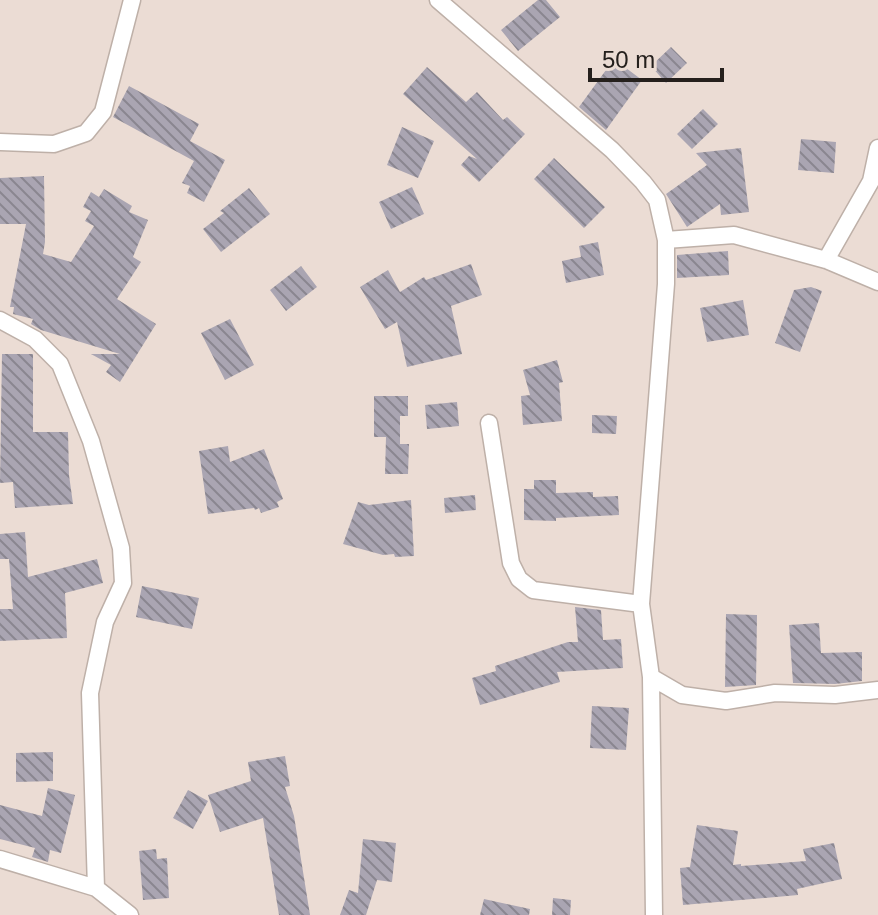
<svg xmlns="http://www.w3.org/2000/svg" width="878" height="915" font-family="Arial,sans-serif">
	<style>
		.building { fill: url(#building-back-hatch) }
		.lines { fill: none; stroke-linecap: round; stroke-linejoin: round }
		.street-casing { stroke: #beb0a8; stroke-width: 19 }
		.street { stroke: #fff; stroke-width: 16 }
	</style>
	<defs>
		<pattern id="building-back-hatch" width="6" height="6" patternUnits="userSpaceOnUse" patternTransform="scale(2)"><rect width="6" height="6" fill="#aaa5b2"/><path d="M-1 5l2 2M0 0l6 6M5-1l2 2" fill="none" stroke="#8a8690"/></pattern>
	</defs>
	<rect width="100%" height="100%" fill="#ebdcd4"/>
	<path class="building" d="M538 0H546L560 17 518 51 501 30Z
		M671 47 687 63 666 83 651 66Z
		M614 59 642 80 606 130 579 107Z
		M427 67 466 102 477 92 503 120 507 117 525 134 479 182 461 165 469 156 477 159 403 94Z
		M129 86 199 124 190 141 225 160 204 202 187 193 190 186 182 183 194 161 113 117Z
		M703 109 718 124 692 149 677 134Z
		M402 127 434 141 418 178 387 165Z
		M801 139 836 142 834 173 798 170Z
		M741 148 749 212 721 215 720 204 687 227 666 194 707 165 696 153Z
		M554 158 605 207 584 228 534 179Z
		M44 176 45 242 43 254 71 262 94 226 85 221 91 211 83 207 91 192 99 197 104 189 132 206 129 212 148 220 133 257 141 262 117 299 156 324 120 382 106 372 111 365 91 354H120L41 330 31 324 33 319 13 314 14 307H10L26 224H0V178Z
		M412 187 424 214 391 229 379 202Z
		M249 188 270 214 221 252 203 229 224 213 220 211Z
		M598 242 604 275 566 283 562 261 581 257 579 246Z
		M728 251 729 275 677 278V255Z
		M471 264 482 295 451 306 462 354 407 367 397 322 385 329 360 287 388 270 400 292 424 277 426 280Z
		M301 266 317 287 286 311 270 290Z
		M811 287 822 291 800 352 775 343 794 290Z
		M743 300 749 335 707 342 700 308Z
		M230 319 254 365 225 380 201 333Z
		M2 354H33V432H68L69 475 73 504 15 508 13 482 0 483Z
		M557 360 563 382 559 383 562 421 523 425 521 396 530 395 523 370Z
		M374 396H408V416H400V444H409L408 474H385L386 437H374Z
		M457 402 459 426 427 429 425 405Z
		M592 415 617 416 616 434 592 433Z
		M228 446 230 462 264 449 283 499 277 502 279 507 261 513 259 508 255 510 254 508 208 514 199 451Z
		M534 480H556V493L593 492V497L618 496 619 515 556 518V521L524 520V489H534Z
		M475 495 476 510 445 513 444 498Z
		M411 500 414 556 395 557 394 554 383 555 343 544 358 502 369 505Z
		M25 532 28 577 97 559 103 583 65 593 67 638 0 641V609H13L9 559H0V534Z
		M142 586 199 598 192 629 136 617Z
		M575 607 601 610 603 640 621 639 623 668 557 672 560 682 480 705 472 678 496 671 495 666 568 642H578Z
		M726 614 757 615 756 685 725 687Z
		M819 623 821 653 862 652V681L835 684 793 683 789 625Z
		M592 706 629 708 626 750 590 748Z
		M53 752V781L16 782V753Z
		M285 756 290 786 285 787 294 816 310 915H279L263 818 220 832 208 795 251 781 248 762Z
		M48 788 75 795 61 853 50 850 48 862 32 857 35 848 0 839V805L42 816Z
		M188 790 208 801 193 829 173 818Z
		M697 825 738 831 733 865 741 864V866L806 861 803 849 834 843 842 879 797 889 798 895 683 905 680 868 690 867Z
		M363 839 396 843 392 882 377 880 366 915H340L349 890 358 893Z
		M156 849 157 859 167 858 169 898 143 900 139 851Z
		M553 898 571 900 570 915H552Z
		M484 899 530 909 529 915H480Z"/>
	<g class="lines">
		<defs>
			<path id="street" d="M438 0 612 150 643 182 657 200 666 240V284L641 604 651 677 654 915
				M0 142 54 144 86 133 103 112 132 0
				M666 240 734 235 826 260 878 282
				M826 260 871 181 878 148
				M0 320 35 339 60 364 91 441 121 548 123 583 105 622 90 693 96 888
				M489 423 511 563 519 579 533 590 641 604
				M651 677 682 695 726 701 775 693 835 695 878 690
				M0 859 96 888 130 915"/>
		</defs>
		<use href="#street" class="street-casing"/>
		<use href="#street" class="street"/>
	</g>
	<path d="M590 68v12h132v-12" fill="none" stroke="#25201d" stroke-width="4"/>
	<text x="602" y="68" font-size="24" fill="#25201d" stroke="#ebdcd4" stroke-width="6" paint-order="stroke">50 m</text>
</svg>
